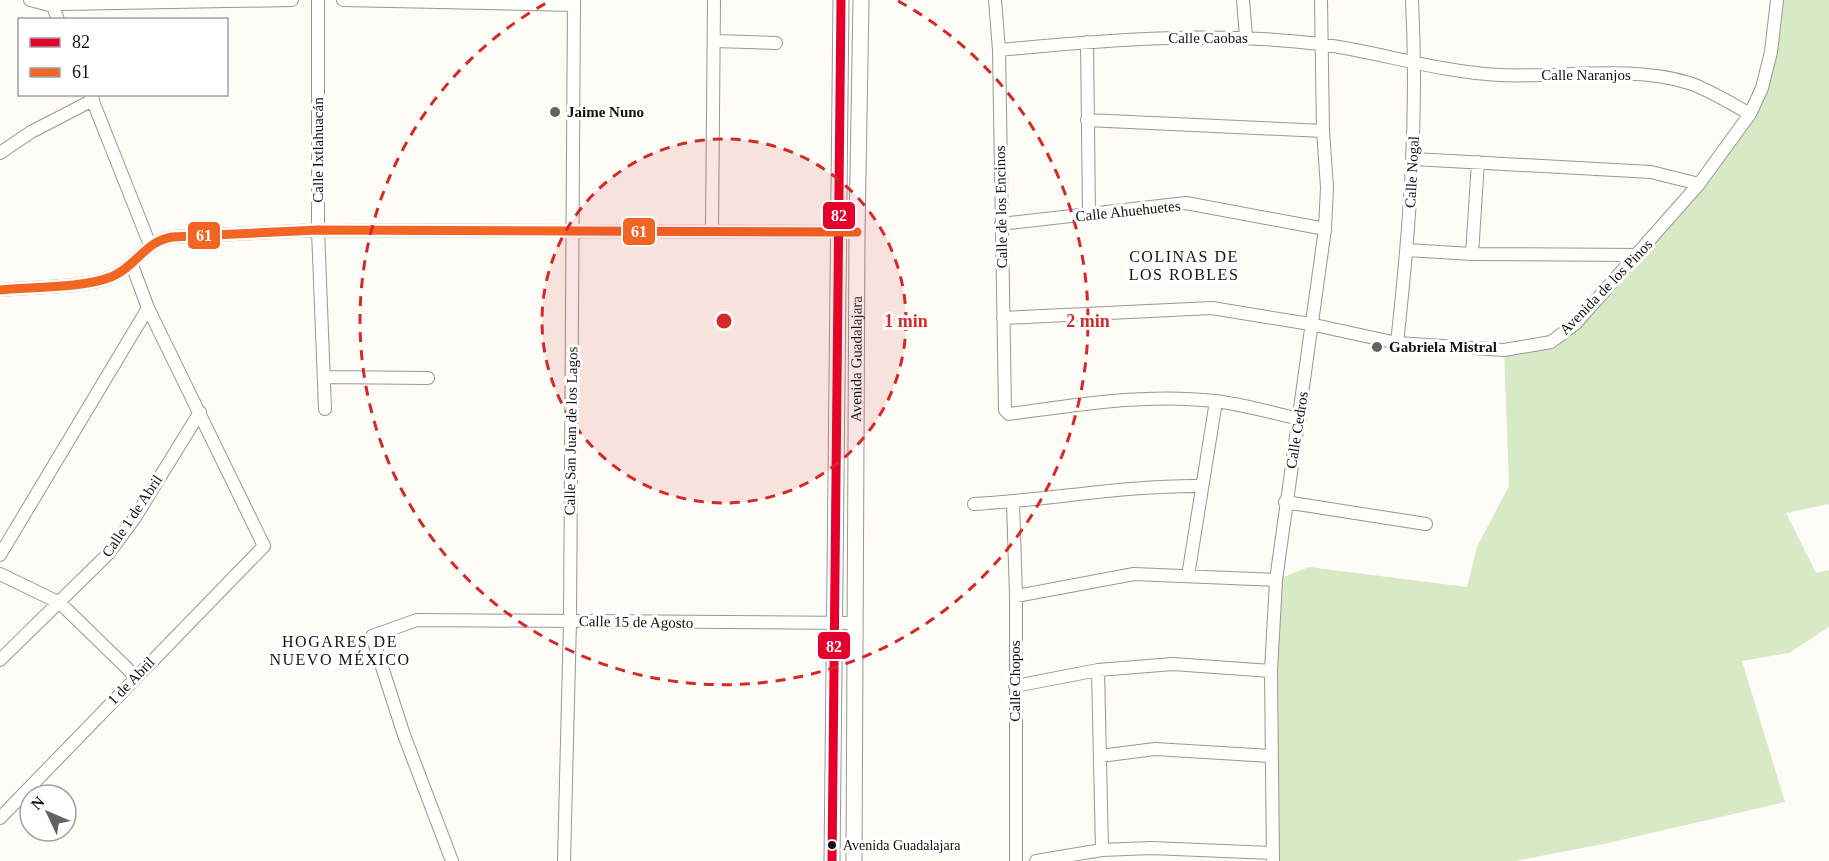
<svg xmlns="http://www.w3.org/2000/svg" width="1829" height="861" font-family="'Times New Roman',serif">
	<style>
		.forest { fill: #d8eac5 }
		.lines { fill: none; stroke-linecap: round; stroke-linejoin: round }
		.minor-casing { stroke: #979795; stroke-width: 14 }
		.tertiary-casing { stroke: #979795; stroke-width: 17 }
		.minor { stroke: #fffffe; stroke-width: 12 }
		.tertiary { stroke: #fffffe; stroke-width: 15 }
		.bus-1-casing { stroke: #fff; stroke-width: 14 }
		.bus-2-casing { stroke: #fff; stroke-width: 14 }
		.bus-1 { stroke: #e4002b; stroke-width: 9 }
		.bus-2 { stroke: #f26522; stroke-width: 9 }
		.ring { fill: none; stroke: #d62828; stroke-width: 3; stroke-dasharray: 10 8 }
		.poi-dot { fill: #646362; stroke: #fff; stroke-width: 2 }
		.bus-dot { fill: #111; stroke: #fff; stroke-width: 2 }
		.labels { text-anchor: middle; stroke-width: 6; stroke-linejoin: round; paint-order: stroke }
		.bus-label { font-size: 14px; fill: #111; stroke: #fff; text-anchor: start }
		.street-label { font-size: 15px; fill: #111; stroke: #fff }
		.poi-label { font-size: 15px; font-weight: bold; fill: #111; stroke: #fff; text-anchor: start }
		.neighbourhood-label { font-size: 16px; letter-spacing: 1.5px; fill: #111; stroke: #fff }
		.centre { fill: #d62828; stroke: #fff; stroke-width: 3 }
		.ring-label { font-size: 18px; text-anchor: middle; font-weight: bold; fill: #d62828; stroke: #fff; stroke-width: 6; stroke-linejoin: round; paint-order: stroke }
		.line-badge { stroke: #fff; stroke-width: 2 }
		.badge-label { font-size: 16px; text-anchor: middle; font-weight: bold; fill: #fff }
	</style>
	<rect width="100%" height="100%" fill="#fdfcf7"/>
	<path class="forest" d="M1776 0H1829V504L1786 513 1816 573 1829 570V627L1789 653 1742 661 1785 802 1608 843 1515 861H1273L1276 580 1309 567 1467 587 1477 547 1509 486 1504 350 1558 338 1699 184 1762 88Z"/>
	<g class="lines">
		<defs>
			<path id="minor" d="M30 0 53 6 60 4 292 0
				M318 0V230L325 409
				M343 0 574 5
				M995 0 999 50 1005 410 1009 414C1077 405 1145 393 1214 401 1243 404 1272 413 1300 419
				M1243 0 1246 37
				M53 6 58 20
				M714 41 776 43
				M1087 42 1089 215
				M999 50C1106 40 1213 31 1320 44 1380 52 1438 72 1499 75 1559 78 1631 65 1689 83 1710 90 1730 103 1750 114
				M90 94 150 245
				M1087 120 1323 131
				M0 153 31 132 93 100
				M1414 159 1651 172 1699 184
				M1001 224 1186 203 1325 229
				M712 229 714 0
				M1407 250 1472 254 1638 255
				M1472 254 1478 162
				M0 290C31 287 83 288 111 277 136 267 145 241 172 237L318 230 857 232
				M1003 318 1212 308 1310 324 1397 343 1504 350 1551 342 1575 324 1699 184 1750 114 1762 88 1771 52 1777 0
				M1397 343C1410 225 1418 118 1412 0
				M324 377 428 378
				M1013 502 1016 596V861
				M1285 502 1426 524
				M974 504C1050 500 1126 485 1202 486
				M0 555 148 308
				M0 574 60 603 135 676
				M1188 576 1216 401
				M1016 596 1134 574 1276 580
				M0 660 108 554 134 519 200 412
				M1098 670 1102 850
				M1015 686 1098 670 1173 664 1271 671
				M1100 756 1155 749 1271 756
				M0 818 264 546 148 308 132 265
				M452 861 404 735 372 636 417 620 856 623
				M564 861 570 621 574 0
				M1036 861 1102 850 1151 848 1273 853
				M1273 861 1271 671 1276 580 1325 229 1327 187 1323 131 1321 0"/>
			<g id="tertiary">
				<path d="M832 861 841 0"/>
				<path id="s1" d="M854 861 857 232 861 0"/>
			</g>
		</defs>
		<use href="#minor" class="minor-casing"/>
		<use href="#tertiary" class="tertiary-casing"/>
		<use href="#minor" class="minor"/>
		<use href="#tertiary" class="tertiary"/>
		<defs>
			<path id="bus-1" d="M832 861 841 0"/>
			<path id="bus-2" d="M0 290C31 287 83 288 111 277 136 267 145 241 172 237L318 230 857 232"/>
		</defs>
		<use href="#bus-1" class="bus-1-casing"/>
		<use href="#bus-2" class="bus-2-casing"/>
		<use href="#bus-1" class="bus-1"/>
		<use href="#bus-2" class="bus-2"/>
	</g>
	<circle cx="724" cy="321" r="182" fill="#d62828" fill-opacity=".12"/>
	<g class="ring">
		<circle cx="724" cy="321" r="182"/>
		<path d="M898 1A364 364 0 1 1 550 1"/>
	</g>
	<g class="poi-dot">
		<circle cx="555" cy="112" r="6"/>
		<circle cx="1377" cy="347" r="6"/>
	</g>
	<circle class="bus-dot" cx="832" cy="845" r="5"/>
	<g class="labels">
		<g class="bus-label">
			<text x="843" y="850">Avenida Guadalajara</text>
		</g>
		<g class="street-label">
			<text x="1208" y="43">Calle Caobas</text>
			<text x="1586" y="80">Calle Naranjos</text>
			<text transform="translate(318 150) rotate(-90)" y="5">Calle Ixtlahuacán</text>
			<text transform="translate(1412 172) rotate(-87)" y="5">Calle Nogal</text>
			<text transform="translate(1001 207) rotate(-91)" y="5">Calle de los Encinos</text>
			<text transform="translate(1128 211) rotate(-6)" y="5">Calle Ahuehuetes</text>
			<text transform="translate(1606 287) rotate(-46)" y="5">Avenida de los Pinos</text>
			<text dy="5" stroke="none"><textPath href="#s1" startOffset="502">Avenida Guadalajara</textPath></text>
			<text transform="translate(1297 430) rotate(-81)" y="5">Calle Cedros</text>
			<text transform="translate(571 431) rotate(-89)" y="5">Calle San Juan de los Lagos</text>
			<text transform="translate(132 516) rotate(-56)" y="5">Calle 1 de Abril</text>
			<text transform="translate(636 622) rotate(1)" y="5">Calle 15 de Agosto</text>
			<text transform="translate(131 681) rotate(-46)" y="5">1 de Abril</text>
			<text transform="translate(1015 681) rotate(-90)" y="5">Calle Chopos</text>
		</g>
		<g class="poi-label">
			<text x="567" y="117">Jaime Nuno</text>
			<text x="1389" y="352">Gabriela Mistral</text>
		</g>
		<g class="neighbourhood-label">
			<text x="1184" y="262">COLINAS DE<tspan x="1184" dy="18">LOS ROBLES</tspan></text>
			<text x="340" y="647">HOGARES DE<tspan x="340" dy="18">NUEVO MÉXICO</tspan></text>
		</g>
	</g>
	<circle cx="724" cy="321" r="9" class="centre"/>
	<g class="ring-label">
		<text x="906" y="327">1 min</text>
		<text x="1088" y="327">2 min</text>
	</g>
	<g class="line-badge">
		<rect x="822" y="201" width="34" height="29" rx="6" fill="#e4002b"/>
		<rect x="622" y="217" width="34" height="29" rx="6" fill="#f26522"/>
		<rect x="187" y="221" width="34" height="29" rx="6" fill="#f26522"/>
		<rect x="817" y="631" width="34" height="29" rx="6" fill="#e4002b"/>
	</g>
	<g class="badge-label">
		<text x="839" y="221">82</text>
		<text x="639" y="237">61</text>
		<text x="204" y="241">61</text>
		<text x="834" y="652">82</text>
	</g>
	<rect x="18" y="18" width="210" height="78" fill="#ffffff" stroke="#a0a0a0" stroke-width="1.5"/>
	<rect x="30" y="38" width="30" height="9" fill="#e4002b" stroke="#a0a0a0" stroke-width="1.5"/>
	<text x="72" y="48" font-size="18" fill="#111111">82</text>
	<rect x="30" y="68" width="30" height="9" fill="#f26522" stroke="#a0a0a0" stroke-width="1.5"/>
	<text x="72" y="78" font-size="18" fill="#111111">61</text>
	<g transform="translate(48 813) rotate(314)"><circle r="28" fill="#ffffff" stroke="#a0a0a0" stroke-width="1.5"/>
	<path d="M0-4.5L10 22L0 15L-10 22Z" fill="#646362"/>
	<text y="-9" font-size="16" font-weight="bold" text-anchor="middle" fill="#111111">N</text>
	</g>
</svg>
